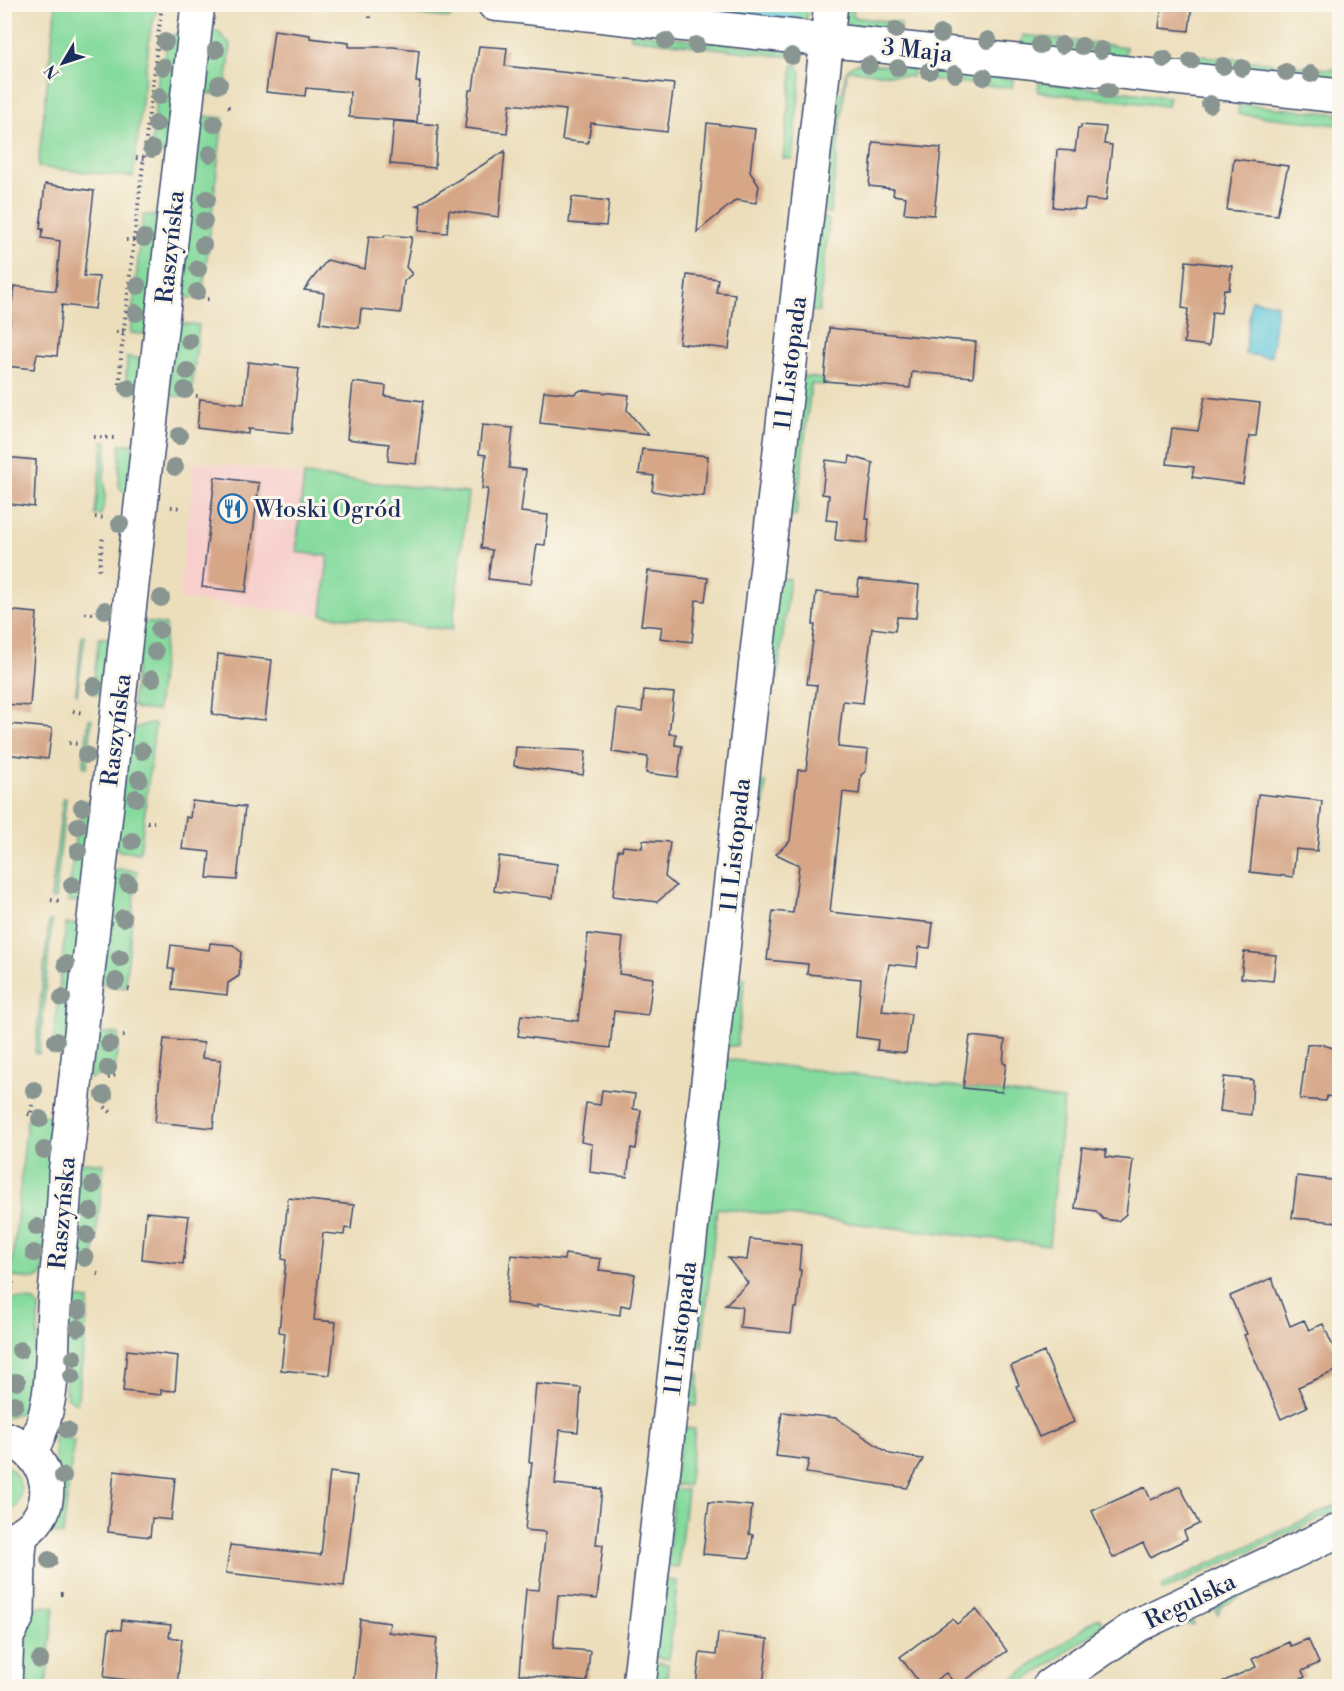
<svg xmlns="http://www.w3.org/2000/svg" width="1344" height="1691" font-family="'Libre Bodoni',serif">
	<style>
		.built { fill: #f7d0cd }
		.green { fill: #85da9d; stroke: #50847e; stroke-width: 1.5 }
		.water { fill: #5fc7db; stroke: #3d7b9c; stroke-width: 1.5 }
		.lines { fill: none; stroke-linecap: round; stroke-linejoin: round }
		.stream { stroke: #5fc7db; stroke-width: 9 }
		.building { fill: #d6a687 }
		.minor-casing { stroke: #3a496c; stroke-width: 36 }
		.path { stroke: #3a496c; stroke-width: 4; stroke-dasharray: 1.5 4.5; stroke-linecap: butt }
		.minor { stroke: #fff; stroke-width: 33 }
		.tree { fill: #889591 }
		.labels { text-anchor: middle; stroke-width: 6; stroke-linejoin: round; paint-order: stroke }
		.street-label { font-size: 24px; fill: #1b2f5e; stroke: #fbf7ec }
		.poi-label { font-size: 24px; fill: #1b2f5e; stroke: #fbf7ec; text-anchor: start }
	</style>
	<rect width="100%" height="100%" fill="#fbf7ec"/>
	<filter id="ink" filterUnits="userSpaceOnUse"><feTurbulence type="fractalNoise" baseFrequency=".0167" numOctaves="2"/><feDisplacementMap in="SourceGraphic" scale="12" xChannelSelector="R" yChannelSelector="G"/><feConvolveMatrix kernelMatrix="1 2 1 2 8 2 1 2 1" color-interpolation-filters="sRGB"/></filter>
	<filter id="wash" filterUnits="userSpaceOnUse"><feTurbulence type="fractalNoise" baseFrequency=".008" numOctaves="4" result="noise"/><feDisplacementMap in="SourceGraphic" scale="24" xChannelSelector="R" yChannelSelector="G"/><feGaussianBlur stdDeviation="1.35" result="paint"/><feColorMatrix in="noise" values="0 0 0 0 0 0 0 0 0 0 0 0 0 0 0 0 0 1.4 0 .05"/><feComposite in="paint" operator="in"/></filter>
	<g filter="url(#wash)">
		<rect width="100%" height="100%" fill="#ecdebb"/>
		<path class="built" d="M194 461 304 475 296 552 329 556 322 615 179 599Z"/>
		<path class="green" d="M626 4H751L799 10 800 5H808L806 21 802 23Z
			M56 5H158L150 33 133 177 38 167Z
			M394 5 451 11 450 18 374 10V5Z
			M842 5H854L853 17 901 23 900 36 850 27 845 21Z
			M207 30 217 31 231 45 225 95 206 93 201 90Z
			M182 31 168 149 162 154 151 152 160 57H165L166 48 162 47 163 39Z
			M631 32 798 52 801 54 798 58 630 38Z
			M1023 35 1126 47 1125 60 1021 49Z
			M1184 54 1274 63 1272 77 1181 67Z
			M858 63 913 68 912 77 847 70 830 214 819 210 833 92 843 93C845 79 843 67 858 63Z
			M1279 64 1339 70V84L1278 77Z
			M793 65H797L801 73 792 159 783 158Z
			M919 68 1013 79 1012 88 918 78Z
			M1039 82 1169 97 1167 106 1038 92Z
			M1239 104 1339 114V125L1238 114Z
			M204 116 223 118 202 299 183 297 178 291 198 118Z
			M143 215 156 216 160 221 148 329 142 334 130 333Z
			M818 215 829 220 819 311H808Z
			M180 323 199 325 191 397 173 396 168 391 175 328Z
			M127 357 139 358 144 364 142 390 135 394 126 393Z
			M800 376 818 378 824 381V385L811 384 796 516 784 514Z
			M103 441 107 442 104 477 105 500 101 515H95Z
			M120 444H131L135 450 129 492H123L119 486Z
			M304 475 468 493 452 630 322 615 328 556 296 552Z
			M777 578 790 579 777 681H766Z
			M147 622 166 625 157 711 136 709 132 704 141 626Z
			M82 635 85 636 77 694 76 693Z
			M99 638H108L113 644 108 691 102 695 92 694Z
			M89 719H92L87 767 83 766Z
			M146 724H155L140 853 119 851 115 845 129 731Z
			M754 780 766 782 762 819 753 818Z
			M63 798H66L55 899H51Z
			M79 801H89L94 806 83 898 77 902 68 901 77 820 82 821 83 813 78 811Z
			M117 869 137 871 125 988 105 985 100 980 112 872Z
			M49 921H52L39 1054 35 1053Z
			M66 924H75L80 928 66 1051 60 1055 52 1054Z
			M734 977 745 978 737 1046H727Z
			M100 1033 119 1034 115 1070 89 1079 93 1036Z
			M725 1059 1064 1100 1049 1245 717 1208 702 1347 689 1346Z
			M38 1114 53 1116 58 1122 42 1275 36 1279 11 1277 27 1119 35 1120Z
			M85 1162 104 1164 93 1266 74 1264 78 1165Z
			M7 1298 35 1301 39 1308 33 1408 24 1405 22 1412 7 1417H5L4 1325Z
			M72 1298 89 1300 77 1404 66 1396 67 1392H65L66 1304Z
			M690 1372 699 1373 697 1406 683 1404Z
			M683 1428 695 1429 688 1486 673 1484Z
			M54 1437 74 1440 63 1535 56 1534 47 1527 55 1464Z
			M5 1465C26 1477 26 1504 5 1516Z
			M673 1489 687 1490 678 1567 668 1566Z
			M1339 1504V1510L1163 1591 1161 1586Z
			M1288 1567 1292 1574 1221 1606 1218 1615 1212 1602Z
			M666 1580 677 1581V1585L669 1659 654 1657Z
			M39 1606 54 1607 46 1686H21L28 1618Z
			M1190 1616 1194 1625 1184 1624 1128 1651V1646Z
			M1099 1617 1104 1625 1018 1686H1003Z
			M653 1662 668 1664 666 1686H650Z"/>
		<path class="water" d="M1251 300 1277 304 1271 357 1245 354Z"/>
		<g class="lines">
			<path class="stream" d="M666 4 796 19"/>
		</g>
		<g id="blocks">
			<path class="building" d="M1162 4H1192L1189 31 1159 28Z
				M274 30 310 35V38L349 43V47H393L419 50 416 82H420L417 122 349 117 350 92 306 88 305 96 266 92Z
				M479 46 507 48 505 66 674 84 667 132 591 123 588 143 562 140 566 110 510 104 507 133 465 128 469 90H473Z
				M394 121 438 125 435 168 390 164Z
				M707 123 755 129 750 172 759 186 756 203 736 200 697 232Z
				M1081 125 1106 127 1104 144 1112 145 1106 201 1086 199 1084 210 1053 207 1057 150 1075 151 1078 128H1081Z
				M873 142 941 148 934 215 904 213 906 197 893 195 894 189 869 186Z
				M505 151 499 217 449 210 447 233 419 231 421 206H416Z
				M1234 159 1288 166 1277 215 1227 210Z
				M45 184 94 191 84 276 99 277 95 309 62 305 57 356 37 354 34 369 5 366 14 286 56 291 60 241 41 238 43 229H40Z
				M572 197 609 201 606 226 569 223Z
				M385 235 412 237 406 267 412 274 404 281 401 313 361 309 359 328 320 323 324 293 304 290 327 260 365 269 369 236 384 237Z
				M1186 261 1232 266 1229 290 1224 289 1221 313 1212 312 1209 346 1184 343 1188 309 1182 308Z
				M687 275 718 279 716 292 735 294 729 349 679 343Z
				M829 328 976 342 973 377 912 372 910 388 824 381Z
				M248 362 299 368 292 433 248 429V434L197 428 200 399 244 404Z
				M353 382 386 386 385 396 423 401 416 464 388 461 389 444 347 439Z
				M581 390 629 395 627 410 648 435 540 423 544 391 574 394Z
				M1205 397 1260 403 1256 436H1249L1243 484 1192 477 1194 467 1167 464 1172 428 1198 431Z
				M482 425 513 428 509 468 526 470 521 512 548 515 545 545 537 544 531 584 488 579 492 550 481 548 488 489H482L486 455 479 454Z
				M642 449 708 456 704 496 675 495 652 491 654 476 639 474Z
				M850 456 873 463 866 519H869L867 543 835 540 837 521 826 520 829 495 822 494 826 460 849 463Z
				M4 457 36 460 34 507 4 503Z
				M215 477 259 483 246 592 202 587Z
				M648 571 708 578 705 601 696 600 692 642 660 638 662 627 641 625Z
				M859 579 919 585 916 618 897 617 895 631 872 628 863 703 843 701 838 747 868 750 866 771 861 775 859 794 843 792 830 912 933 923 930 948 919 947 917 967 889 964 882 1011 911 1014 906 1053 877 1050 878 1040 856 1037 861 979 807 974 808 964 767 960 773 911 793 913 799 865 776 854 790 841 798 770H806L817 685 807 684 815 625H813L816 592 857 596Z
				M4 610 37 613 30 706 4 704Z
				M218 654 272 660 265 720 242 718V719L212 714Z
				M644 690 674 693 669 734H676L675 745 682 746 678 777 646 773 648 757 612 752 617 709 642 712Z
				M8 724 52 728 48 759 4 754Z
				M516 747 586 751 583 775 514 766Z
				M1258 794 1322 801 1317 851 1296 849 1293 877 1250 872Z
				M192 801 245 807 237 880 207 878 210 852 182 849 186 817 190 818Z
				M643 840 670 842 665 877 676 886 657 902 613 896 618 850H622L623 846 642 848Z
				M499 856 557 864 553 898 494 891Z
				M588 934 623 938 619 974 653 978 648 1015 614 1011 610 1048 518 1036 521 1015 578 1021Z
				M210 943 233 945 241 952 239 976 228 983 227 995 172 989 174 969H168L171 945 209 950Z
				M1244 952 1276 955 1273 981 1241 978Z
				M970 1036 1005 1040 1003 1063 1006 1064 1002 1092 963 1088Z
				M164 1039 204 1043 202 1058 221 1060 213 1128 155 1122Z
				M1320 1044 1340 1050V1098L1327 1096 1326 1101 1300 1099 1307 1045Z
				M1224 1077 1253 1080 1251 1115 1220 1111Z
				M602 1090 635 1094 633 1109 641 1110 636 1149 631 1148 627 1177 590 1172 592 1144 581 1142 586 1103 600 1105Z
				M1082 1147 1106 1150V1157L1133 1160 1126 1214 1118 1221 1103 1219 1096 1211 1075 1208Z
				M1297 1176 1340 1181 1337 1222 1292 1218Z
				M288 1198 354 1205 351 1229 345 1228 344 1235 323 1233 314 1320 336 1322 330 1375 281 1370 285 1333 279 1332 286 1260 282 1259Z
				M146 1212 189 1216 183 1264 142 1259Z
				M750 1239 801 1245 799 1270H801L797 1308H794L791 1333 740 1328 742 1307 725 1305 748 1283 728 1258 747 1260Z
				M565 1254 601 1259 599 1270 635 1274 630 1307 621 1305 620 1315 537 1304V1307L506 1303 511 1255 564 1260Z
				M1272 1278 1290 1326 1304 1320 1309 1330 1323 1324 1340 1362V1369L1298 1387 1307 1407 1281 1419 1244 1335 1247 1334 1230 1296Z
				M127 1350 178 1356 175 1391 161 1390V1395L123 1391Z
				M1044 1352 1074 1422 1039 1437 1016 1386 1019 1385 1011 1366Z
				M536 1384 581 1388 578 1432 560 1430 555 1484 602 1489 596 1544 603 1545 597 1599 558 1595 553 1648 590 1651 587 1682 519 1674 526 1589 539 1590 546 1532 525 1530 532 1462H529Z
				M782 1412 836 1418 890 1454 923 1459 907 1488 806 1473 809 1460 776 1456Z
				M114 1471 175 1478 171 1520 152 1518 150 1537 108 1532Z
				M330 1472 357 1476 344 1586 226 1573 230 1545 321 1555Z
				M1180 1486 1199 1524 1184 1531 1187 1539 1150 1557 1143 1543 1113 1558 1092 1511 1145 1487 1151 1500Z
				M709 1502 752 1506 749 1534 753 1535 750 1558 703 1554Z
				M976 1609 1007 1651 957 1686 946 1673 927 1686H922L900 1657 952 1619 957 1624Z
				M360 1619 390 1623 388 1632 437 1638 432 1686H353Z
				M122 1620 171 1625 169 1637 182 1639 177 1686 104 1677 109 1629 121 1630Z
				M718 1633 768 1639 763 1686H696L700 1653 716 1655Z
				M1308 1639 1319 1663 1302 1671 1305 1677 1284 1686H1213L1256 1667 1252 1659 1289 1642 1291 1646Z"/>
		</g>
	</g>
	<g filter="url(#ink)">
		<use href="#blocks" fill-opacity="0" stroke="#3a496c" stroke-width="1.5"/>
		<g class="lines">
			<defs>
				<path id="minor" d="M494 4 1340 96
					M4 1438C61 1455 61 1528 4 1540
					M31 1452C58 1403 50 1348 55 1294 58 1255 65 1214 65 1174L198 4
					M5 1686 7 1637 18 1615 19 1553 21 1534
					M639 1686 831 4
					M1049 1686 1138 1625 1340 1530"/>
			</defs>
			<use href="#minor" class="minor-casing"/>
			<path class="path" d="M370 18V13
				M228 107 233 108
				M136 158 144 159
				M126 240H134
				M207 299H211
				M116 332H124
				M120 384 121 355 134 240 162 4
				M196 396H200
				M94 437 114 438
				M171 507 183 508
				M95 517 107 518
				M99 570 103 536
				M85 613 95 614
				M73 711 83 713
				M69 743 79 744
				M147 822H154
				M51 900 61 901
				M128 989 133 990
				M123 1036H129
				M108 1078 119 1074
				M105 1107 114 1115
				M28 1114 31 1115 32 1105
				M97 1274H101
				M10 1279H13L12 1290
				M61 1594H66"/>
			<use href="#minor" class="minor"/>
		</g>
		<g class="tree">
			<circle cx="896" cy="30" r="9"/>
			<circle cx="941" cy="34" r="9"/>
			<circle cx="988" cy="40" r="9"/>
			<circle cx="666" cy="41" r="9"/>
			<circle cx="165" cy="42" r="9"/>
			<circle cx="696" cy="45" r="9"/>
			<circle cx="1040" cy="45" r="9"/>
			<circle cx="1062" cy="45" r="9"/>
			<circle cx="1082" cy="46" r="9"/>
			<circle cx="216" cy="50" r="9"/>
			<circle cx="1101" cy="50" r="9"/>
			<circle cx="792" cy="56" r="9"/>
			<circle cx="1164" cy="59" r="9"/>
			<circle cx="1191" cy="61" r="9"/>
			<circle cx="869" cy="65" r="9"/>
			<circle cx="1223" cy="66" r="9"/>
			<circle cx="163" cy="67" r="9"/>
			<circle cx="898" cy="68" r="9"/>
			<circle cx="1242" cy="68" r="9"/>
			<circle cx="929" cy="71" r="9"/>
			<circle cx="1286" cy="72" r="9"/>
			<circle cx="955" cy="74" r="9"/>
			<circle cx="1311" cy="74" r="9"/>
			<circle cx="984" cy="77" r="9"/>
			<circle cx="219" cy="84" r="9"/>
			<circle cx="1108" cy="91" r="9"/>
			<circle cx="159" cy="96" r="9"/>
			<circle cx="1210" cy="104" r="9"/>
			<circle cx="156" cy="124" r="9"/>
			<circle cx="214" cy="124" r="9"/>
			<circle cx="152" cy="149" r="9"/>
			<circle cx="210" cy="154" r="9"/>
			<circle cx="207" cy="199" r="9"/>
			<circle cx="204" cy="221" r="9"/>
			<circle cx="144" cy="238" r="9"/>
			<circle cx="203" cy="245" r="9"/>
			<circle cx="198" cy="269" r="9"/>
			<circle cx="138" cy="286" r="9"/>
			<circle cx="197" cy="292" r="9"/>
			<circle cx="136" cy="313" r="9"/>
			<circle cx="189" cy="341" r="9"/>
			<circle cx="187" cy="371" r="9"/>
			<circle cx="128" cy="388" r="9"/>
			<circle cx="185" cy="390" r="9"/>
			<circle cx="179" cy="436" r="9"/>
			<circle cx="175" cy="467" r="9"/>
			<circle cx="120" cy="524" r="9"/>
			<circle cx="161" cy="598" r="9"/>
			<circle cx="105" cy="610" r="9"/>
			<circle cx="159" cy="630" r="9"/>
			<circle cx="155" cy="652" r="9"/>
			<circle cx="152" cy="679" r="9"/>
			<circle cx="94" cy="686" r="9"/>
			<circle cx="142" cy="751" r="9"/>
			<circle cx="86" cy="755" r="9"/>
			<circle cx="139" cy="779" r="9"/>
			<circle cx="136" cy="798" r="9"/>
			<circle cx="82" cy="807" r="9"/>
			<circle cx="78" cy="826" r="9"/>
			<circle cx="132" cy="841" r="9"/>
			<circle cx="78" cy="851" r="9"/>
			<circle cx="128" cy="883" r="9"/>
			<circle cx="72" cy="885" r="9"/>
			<circle cx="123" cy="918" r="9"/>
			<circle cx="120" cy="958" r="9"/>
			<circle cx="66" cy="964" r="9"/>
			<circle cx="116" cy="981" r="9"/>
			<circle cx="62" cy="998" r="9"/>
			<circle cx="56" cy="1041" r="9"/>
			<circle cx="109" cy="1044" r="9"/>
			<circle cx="108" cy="1068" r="9"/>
			<circle cx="34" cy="1090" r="9"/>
			<circle cx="104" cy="1095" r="9"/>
			<circle cx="40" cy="1119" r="9"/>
			<circle cx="44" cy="1150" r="9"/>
			<circle cx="93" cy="1185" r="9"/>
			<circle cx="90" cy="1211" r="9"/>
			<circle cx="37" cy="1227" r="9"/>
			<circle cx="87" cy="1235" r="9"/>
			<circle cx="34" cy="1253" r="9"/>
			<circle cx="85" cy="1258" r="9"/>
			<circle cx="79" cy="1310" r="9"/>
			<circle cx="78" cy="1328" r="9"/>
			<circle cx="20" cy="1350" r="9"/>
			<circle cx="74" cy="1358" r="9"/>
			<circle cx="72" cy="1376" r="9"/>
			<circle cx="17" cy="1382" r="9"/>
			<circle cx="15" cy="1404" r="9"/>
			<circle cx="67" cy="1430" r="9"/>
			<circle cx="63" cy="1476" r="9"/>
			<circle cx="49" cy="1560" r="9"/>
			<circle cx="40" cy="1660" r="9"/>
		</g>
	</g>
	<defs>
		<symbol id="restaurant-ring" viewBox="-11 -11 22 22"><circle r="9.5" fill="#fbf7ec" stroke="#1f6fb2" stroke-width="1.5"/><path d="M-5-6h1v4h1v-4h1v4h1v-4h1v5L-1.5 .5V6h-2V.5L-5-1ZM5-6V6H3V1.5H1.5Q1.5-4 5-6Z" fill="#1f6fb2"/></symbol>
	</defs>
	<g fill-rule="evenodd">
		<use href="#restaurant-ring" x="216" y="492" width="33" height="33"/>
	</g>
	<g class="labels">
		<g class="street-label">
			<text transform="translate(917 50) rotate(6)" y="8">3 Maja</text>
			<text transform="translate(170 247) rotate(-84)" y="8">Raszyńska</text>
			<text transform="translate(790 363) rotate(-83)" y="8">11 Listopada</text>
			<text transform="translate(116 730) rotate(-83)" y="8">Raszyńska</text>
			<text transform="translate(735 845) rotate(-84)" y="8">11 Listopada</text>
			<text transform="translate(62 1213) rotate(-85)" y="8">Raszyńska</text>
			<text transform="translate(680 1328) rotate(-83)" y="8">11 Listopada</text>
			<text transform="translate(1190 1601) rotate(-26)" y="8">Regulska</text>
		</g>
		<g class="poi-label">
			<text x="254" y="517">Włoski Ogród</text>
		</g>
	</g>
	<rect width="1344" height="1691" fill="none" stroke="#fbf7ec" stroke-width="24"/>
	<g transform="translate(63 63) rotate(231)" stroke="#fbf7ec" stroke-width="4.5" paint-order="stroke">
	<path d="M0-4.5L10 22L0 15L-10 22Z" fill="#1b2f5e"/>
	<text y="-9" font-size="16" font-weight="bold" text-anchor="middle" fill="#1b2f5e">N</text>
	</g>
</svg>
